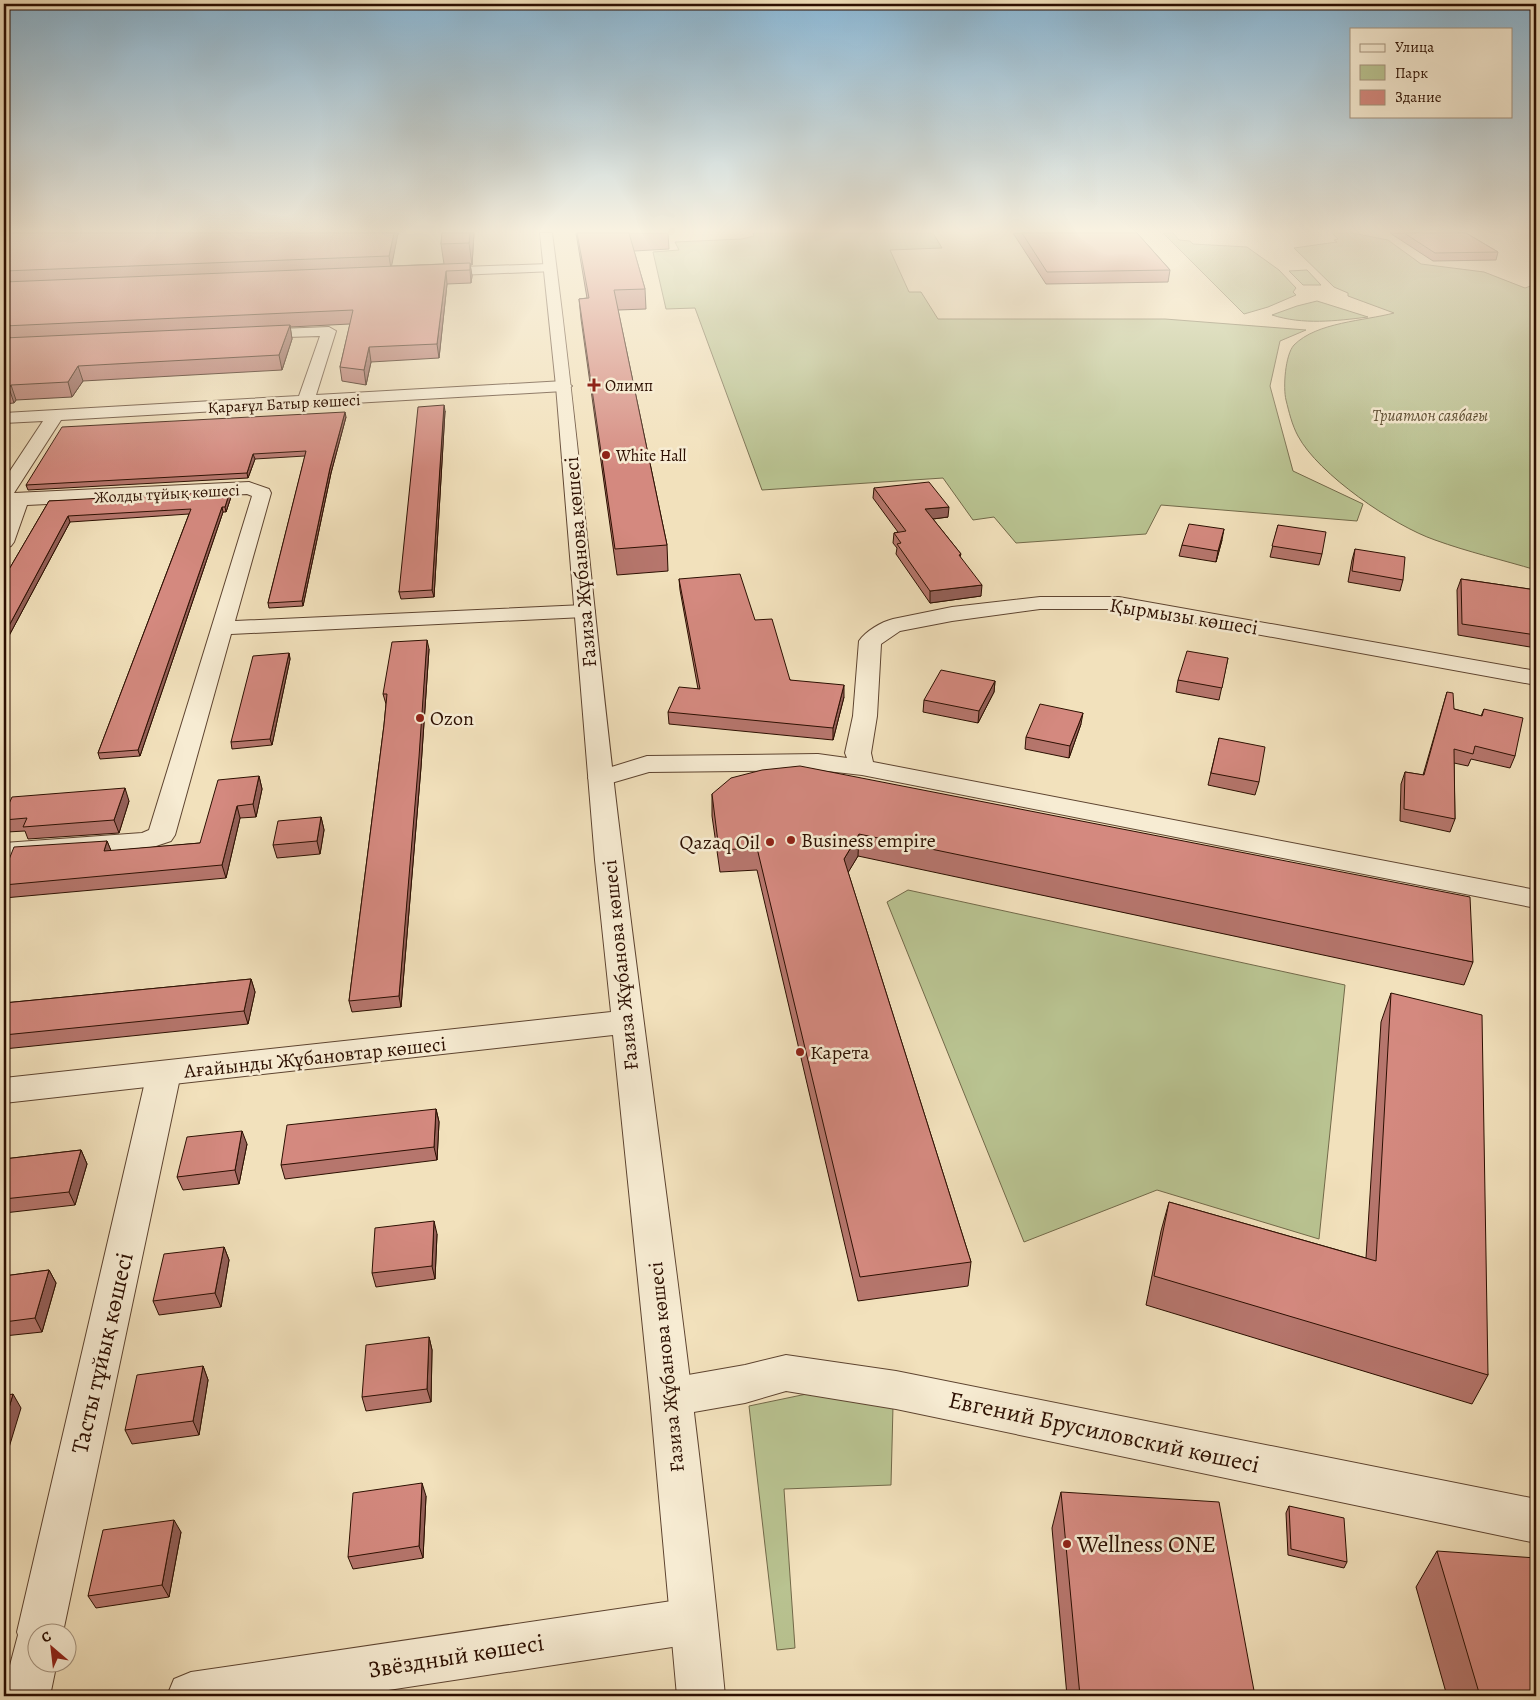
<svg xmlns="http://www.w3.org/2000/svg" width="1540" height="1700" font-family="Alegreya,serif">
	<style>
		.green { fill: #b9c391; stroke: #726949 }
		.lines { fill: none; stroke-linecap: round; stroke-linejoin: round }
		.minor-casing { stroke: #5e4430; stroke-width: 2 }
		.tertiary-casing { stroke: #5e4430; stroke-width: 2 }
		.minor { fill: #f7ecd3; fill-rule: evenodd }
		.tertiary { fill: #f7ecd3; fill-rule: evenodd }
		.wall { fill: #b6766d; stroke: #2c0f01 }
		.shaded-wall { fill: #946059; stroke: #2c0f01 }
		.building { fill: #d4897f; stroke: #2c0f01 }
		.poi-dot { fill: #8f2418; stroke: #f7ecd3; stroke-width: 2 }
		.labels { text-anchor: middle; stroke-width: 5; stroke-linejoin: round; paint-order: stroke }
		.far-poi-label { font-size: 16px; fill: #2c0f01; stroke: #f7ecd3; text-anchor: start }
		.far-street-label { font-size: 16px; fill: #2c0f01; stroke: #f7ecd3 }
		.far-park-label { font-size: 16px; font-style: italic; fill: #5d4e33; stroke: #f7ecd3 }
		.street-label { font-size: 20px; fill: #2c0f01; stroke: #f7ecd3 }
		.poi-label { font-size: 20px; fill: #2c0f01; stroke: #f7ecd3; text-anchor: start }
		.near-street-label { font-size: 24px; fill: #2c0f01; stroke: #f7ecd3 }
		.near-poi-label { font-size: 24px; fill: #2c0f01; stroke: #f7ecd3; text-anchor: start }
	</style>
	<rect width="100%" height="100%" fill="#f2e1bc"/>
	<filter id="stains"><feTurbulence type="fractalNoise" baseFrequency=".004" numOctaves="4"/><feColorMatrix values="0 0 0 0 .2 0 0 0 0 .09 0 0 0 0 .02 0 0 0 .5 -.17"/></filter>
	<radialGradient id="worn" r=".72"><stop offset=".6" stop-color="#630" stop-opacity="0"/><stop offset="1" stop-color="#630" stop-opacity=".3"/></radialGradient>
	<path class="green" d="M753 233H933L942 248 890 250 909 292H921L938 319H1165L1306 330 1280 341 1270 386 1293 471 1363 504 1357 521 1161 505 1146 534 1016 543 994 517 973 520 943 478 762 490 695 308 666 309 653 252 679 250 675 242 742 239 754 236Z
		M1163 233H1173L1179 240 1190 241 1193 244 1247 247 1279 270 1296 288 1293 292 1296 295 1268 307 1244 314Z
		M1332 233H1352L1388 240 1421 264 1484 272 1525 288 1536 284V570C1503 560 1468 552 1435 540 1394 526 1318 474 1298 436 1292 425 1289 412 1286 400 1283 388 1285 355 1294 345 1317 322 1364 321 1394 313L1348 296V293L1334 287 1294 248 1337 242 1334 240 1338 239Z
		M1307 270 1321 285H1303L1289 271Z
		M1317 301 1368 317C1336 321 1303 325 1272 315L1297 306Z
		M908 890 1345 985 1319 1239 1157 1190 1024 1242 887 902Z
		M821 1391 893 1406 891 1485 784 1489 795 1648 777 1650 749 1406Z"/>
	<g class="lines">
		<defs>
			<path id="minor" d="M549 264 554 265 556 268 554 271 435 276 428 272 435 268Z
				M329 327 336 331 316 395 564 381 572 386 564 391 61 420 14 493 249 482 269 489 271 493 235 621 584 605 592 606 595 611 592 616 584 617 231 634 175 835 171 841 147 849 4 859V843L142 833 149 830 252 496 247 494 27 505 14 542 11 546 4 548V516L8 504 4 503V480L43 421 4 423V413L299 396 320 336 254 338 247 334 254 330Z
				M1040 597H1119L1536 671V685L1119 609H1040L952 621 900 631 881 644 877 716 871 753 873 762 1536 890V908L862 775 818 770 649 772 601 786 592 783 588 778 592 773 647 756 818 754 847 758 845 753 853 716 859 641C866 631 881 622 893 619L952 607Z
				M164 1061 176 1064 181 1073 63 1632H38V1662H57L50 1696H4V1688L18 1635 17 1632 147 1073 152 1064Z
				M786 1355 896 1371 1536 1499V1543L896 1409 786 1391 745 1403 671 1416 657 1410 650 1397 657 1384 671 1378 745 1365Z
				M692 1598 708 1605 715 1621 708 1637 692 1644 349 1696H167L174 1679 191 1672Z"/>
			<path id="tertiary" d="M540 233H552C580 444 597 655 624 866 658 1142 699 1419 725 1696H677L650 1397 613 1035 4 1103V1078L611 1012 595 860 556 386Z"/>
		</defs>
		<use href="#minor" class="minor-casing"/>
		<use href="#tertiary" class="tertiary-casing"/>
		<use href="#minor" class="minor"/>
		<use href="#tertiary" class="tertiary"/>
	</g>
	<path class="wall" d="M4 233H398L391 266 444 264 441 244 442 233H474L472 265H470L472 276 471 283 447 284 439 358 371 362 366 385 342 381 340 367 350 324 290 327 292 339 282 370 83 381 72 397 16 400 14 403 4 404Z
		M576 233H668L669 249 634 251 645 289 646 309 618 310 667 545 668 571 617 575 581 319 579 299 587 298Z
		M1013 233H1137L1170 270 1168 282 1046 284Z
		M1390 233H1466L1498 252 1496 260 1433 261Z
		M445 411 434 597 401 599 399 592Z
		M346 417 331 473 303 606 269 608 268 603 305 456 255 459 248 478 28 490 26 485Z
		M874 488 948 517 933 519 961 554 960 557 981 596 930 603 896 554 897 548 893 543 894 533 898 532 873 498Z
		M231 497 226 512H223L140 756 100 759 98 753 189 514 70 522 4 645V578L49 501Z
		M1278 525 1322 554 1319 565 1270 557Z
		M1222 540 1216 562 1179 556 1182 545Z
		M1355 549 1403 580 1400 591 1348 582 1352 560Z
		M679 579 755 620 790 680 844 697 833 740 669 724 668 712 698 689 680 590Z
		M1461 579 1536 590V648L1458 635 1457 590Z
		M429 649 421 767 401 1007 352 1012 349 1001 384 725 386 704 383 694Z
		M289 653 290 659 272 745 232 749 231 742Z
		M1228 658 1219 700 1176 692 1178 680Z
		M995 681 994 692 978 723 923 712 924 700Z
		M1447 692 1454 709 1481 716 1484 709 1515 756 1510 768 1471 759 1468 766 1454 763 1455 819 1450 832 1400 821 1401 784 1405 772 1423 775Z
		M1081 724 1069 758 1025 749 1026 737Z
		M1219 738 1259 782 1255 795 1208 785Z
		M259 776 262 789 256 817 240 818 226 878 4 898V872L107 841 111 851 200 843Z
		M712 794 1473 962 1464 985 858 856 848 872 971 1262 968 1286 858 1301 757 870 720 872 712 816Z
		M129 801 119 833 28 839 25 831 7 832 4 825V815Z
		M321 817 324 830 320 854 277 858 273 845Z
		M251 979 255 992 248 1024 4 1049V1003Z
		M1391 993 1488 1375 1472 1404 1146 1305 1161 1231 1169 1202 1366 1258 1381 1022Z
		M436 1109 439 1122 437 1160 285 1179 281 1165Z
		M247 1144 239 1184 183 1190 177 1177Z
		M81 1150 87 1164 75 1205 4 1213V1159Z
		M437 1234 435 1279 376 1287 372 1273Z
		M224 1247 229 1260 221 1307 159 1315 153 1301Z
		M49 1270 56 1283 42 1332 4 1336V1276Z
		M429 1337 432 1350 431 1402 366 1411 362 1397Z
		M203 1366 208 1380 199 1435 132 1444 125 1430Z
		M1061 1492 1255 1696H1067L1052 1528Z
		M426 1496 423 1558 353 1569 348 1557Z
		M1289 1506 1347 1562 1344 1568 1288 1555 1286 1513Z
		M181 1532 169 1597 96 1608 88 1596Z
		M1437 1551 1536 1696H1447L1416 1587Z"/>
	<path class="shaded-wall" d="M394 233H398L391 269 389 256Z
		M470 233H474L472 265 469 243Z
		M470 263 472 276 471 283 470 270Z
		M446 271 447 284 439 358 437 344Z
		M290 325 292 339 282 370 279 355Z
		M369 347 371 362 366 385 364 370Z
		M78 366 83 381 72 397 68 382Z
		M11 385 16 400 14 403 9 388Z
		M444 405 445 411 434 597 432 590Z
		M345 412 346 417 331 473 303 606 302 601 330 468Z
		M253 454 255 459 248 478 247 473Z
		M230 491 231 497 226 512 225 507Z
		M222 507 223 512 140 756 138 750Z
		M949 507 948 517 925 520V509Z
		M68 516 70 522 4 645V635Z
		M1224 529 1222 540 1216 562 1218 551Z
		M982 585 981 596 930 603V591Z
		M427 640 429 649 421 767 401 1007 399 996Z
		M289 653 290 659 272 745 270 739Z
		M995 681 994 692 978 723 979 711Z
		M844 685V697L833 740V728Z
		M1083 713 1081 724 1069 758 1070 746Z
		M259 776 262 789 256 817 253 804Z
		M125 788 129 801 119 833 114 820Z
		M237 806 240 818 226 878 222 865Z
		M321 817 324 830 320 854 317 841Z
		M859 834 858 856 843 881 844 859Z
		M107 841 112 853 104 851Z
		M251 979 255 992 248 1024 244 1011Z
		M436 1109 439 1122 437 1160 434 1147Z
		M242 1131 247 1144 239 1184 235 1170Z
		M81 1150 87 1164 75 1205 69 1192Z
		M434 1221 437 1234 435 1279 432 1266Z
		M224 1247 229 1260 221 1307 215 1293Z
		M49 1270 56 1283 42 1332 35 1318Z
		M429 1337 432 1350 431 1402 427 1389Z
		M203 1366 208 1380 199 1435 193 1421Z
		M13 1394 21 1408 4 1464V1425Z
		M422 1483 426 1496 423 1558 419 1546Z
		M174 1520 181 1532 169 1597 162 1585Z"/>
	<path class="building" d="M4 233H394L389 256 4 271Z
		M442 233H470L469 243 441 244Z
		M577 233H629L645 289 614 290 667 545 615 549 579 299 589 298Z
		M1022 233H1137L1170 270 1047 272Z
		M1404 233H1466L1498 252 1435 253Z
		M470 263V270L446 271 437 344 369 347 364 370 340 367 353 310 4 326V282Z
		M290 325 279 355 78 366 68 382 11 385 9 388H4V338Z
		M444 405 432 590 399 592 418 407Z
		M345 412 330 468 302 601 268 603 306 451 253 454 247 473 26 485 62 427Z
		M929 482 949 507 925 509 961 554 959 555 982 585 930 591 897 544 901 543 894 533 906 531 874 488Z
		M230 491 225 507H222L138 750 98 753 191 509 68 516 4 635V578L49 501Z
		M1189 524 1224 529 1218 551 1182 545Z
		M1278 525 1326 532 1322 554 1272 546Z
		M1355 549 1405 557 1403 580 1352 571Z
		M740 574 755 620 772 619 790 680 844 685 833 728 668 712 679 687 700 689 679 579Z
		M1461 579 1536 590V635L1462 624Z
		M427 640 419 757 399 996 349 1001 384 725 387 694H383L392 642Z
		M1187 651 1228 658 1222 688 1178 680Z
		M289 653 270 739 231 742 253 656Z
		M941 670 995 681 979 711 924 700Z
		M1447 692 1453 693 1454 709 1482 716 1484 709 1523 718 1515 756 1475 746 1473 754 1454 749 1455 819 1404 809 1405 772 1424 775Z
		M1040 704 1083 713 1070 746 1026 737Z
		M1219 738 1265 747 1259 782 1211 773Z
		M800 766 1470 897 1473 962 859 834 844 859 971 1262 860 1277 757 848 719 850 712 794 731 778 762 770Z
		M259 776 253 804 237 806 222 865 4 885V872L14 847 107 841 104 851 200 843 218 780Z
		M125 788 114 820 23 827 27 818 4 820V815L12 797Z
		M321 817 317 841 273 845 278 821Z
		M251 979 244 1011 4 1035V1003Z
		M1391 993 1482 1015 1488 1375 1154 1276 1169 1202 1376 1261Z
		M436 1109 434 1147 281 1165 287 1125Z
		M242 1131 235 1170 177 1177 187 1137Z
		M81 1150 69 1192 4 1199V1159Z
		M434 1221 432 1266 372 1273 375 1228Z
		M224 1247 215 1293 153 1301 164 1254Z
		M49 1270 35 1318 4 1322V1276Z
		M429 1337 427 1389 362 1397 366 1345Z
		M203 1366 193 1421 125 1430 137 1375Z
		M13 1394 4 1425V1396Z
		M422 1483 419 1546 348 1557 353 1493Z
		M1061 1492 1219 1502 1255 1696H1080Z
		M1289 1506 1344 1518 1347 1562 1291 1549Z
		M174 1520 162 1585 88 1596 103 1530Z
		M1437 1551 1536 1558V1696H1480Z"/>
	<linearGradient id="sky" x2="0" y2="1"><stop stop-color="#8ab7d5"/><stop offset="0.49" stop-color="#f9f2e1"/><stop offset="1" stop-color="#f9f2e1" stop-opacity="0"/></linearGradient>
	<rect width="1540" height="471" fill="url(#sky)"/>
	<g class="poi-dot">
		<path d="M591.5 377.5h5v5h5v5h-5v5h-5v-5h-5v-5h5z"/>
		<circle cx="606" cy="455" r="5"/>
		<circle cx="420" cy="718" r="5"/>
		<circle cx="791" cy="840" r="5"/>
		<circle cx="770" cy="842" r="5"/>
		<circle cx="800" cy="1052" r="5"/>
		<circle cx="1067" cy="1544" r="5"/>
	</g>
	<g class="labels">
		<g class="far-poi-label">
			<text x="605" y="391">Олимп</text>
			<text x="616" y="461">White Hall</text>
		</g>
		<g class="far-street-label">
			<text transform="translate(284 403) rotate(-3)" y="6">Қарағұл Батыр көшесі</text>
			<text transform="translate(167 493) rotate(-3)" y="6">Жолды тұйық көшесі</text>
		</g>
		<g class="far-park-label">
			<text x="1430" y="421">Триатлон саябағы</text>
		</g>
		<g class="street-label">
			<text transform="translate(580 562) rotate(-95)" y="7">Ғазиза Жұбанова көшесі</text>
			<text transform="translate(1184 616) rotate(9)" y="7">Қырмызы көшесі</text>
			<text transform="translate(620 965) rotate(-96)" y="7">Ғазиза Жұбанова көшесі</text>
			<text transform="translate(315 1057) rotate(-6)" y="7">Ағайынды Жұбановтар көшесі</text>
			<text transform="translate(666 1367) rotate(-96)" y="7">Ғазиза Жұбанова көшесі</text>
		</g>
		<g class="poi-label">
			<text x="430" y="725">Ozon</text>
			<text x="801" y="847">Business empire</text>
			<text x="760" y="849" text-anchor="end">Qazaq Oil</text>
			<text x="810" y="1059">Карета</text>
		</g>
		<g class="near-street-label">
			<text transform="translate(102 1353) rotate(-77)" y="8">Тасты тұйық көшесі</text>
			<text transform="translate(1104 1432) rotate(12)" y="8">Евгений Брусиловский көшесі</text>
			<text transform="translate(456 1656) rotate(-9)" y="8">Звёздный көшесі</text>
		</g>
		<g class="near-poi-label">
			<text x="1077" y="1552">Wellness ONE</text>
		</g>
	</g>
	<rect width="1540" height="1700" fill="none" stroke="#f2e1bc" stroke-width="20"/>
	<rect x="5" y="5" width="1530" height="1690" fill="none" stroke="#2c0f01" stroke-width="2.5"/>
	<rect x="10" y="10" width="1520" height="1680" fill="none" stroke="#2c0f01"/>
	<rect x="1350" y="28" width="162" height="90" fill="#f7ecd3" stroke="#a6947f"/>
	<rect x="1360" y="44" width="25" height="8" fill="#f7ecd3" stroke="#a6947f"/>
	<text x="1395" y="52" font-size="15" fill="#2c0f01">Улица</text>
	<rect x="1360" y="65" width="25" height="15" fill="#b9c391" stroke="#a6947f"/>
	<text x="1395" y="78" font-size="15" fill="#2c0f01">Парк</text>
	<rect x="1360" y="90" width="25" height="15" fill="#d4897f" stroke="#a6947f"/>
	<text x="1395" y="102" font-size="15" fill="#2c0f01">Здание</text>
	<g transform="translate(52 1648) rotate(332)"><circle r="24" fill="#f7ecd3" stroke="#a6947f"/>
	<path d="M0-4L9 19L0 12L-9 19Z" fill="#8f2418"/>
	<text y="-8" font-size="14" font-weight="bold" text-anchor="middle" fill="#2c0f01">С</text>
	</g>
	<rect width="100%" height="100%" filter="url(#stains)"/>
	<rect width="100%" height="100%" fill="url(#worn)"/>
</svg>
